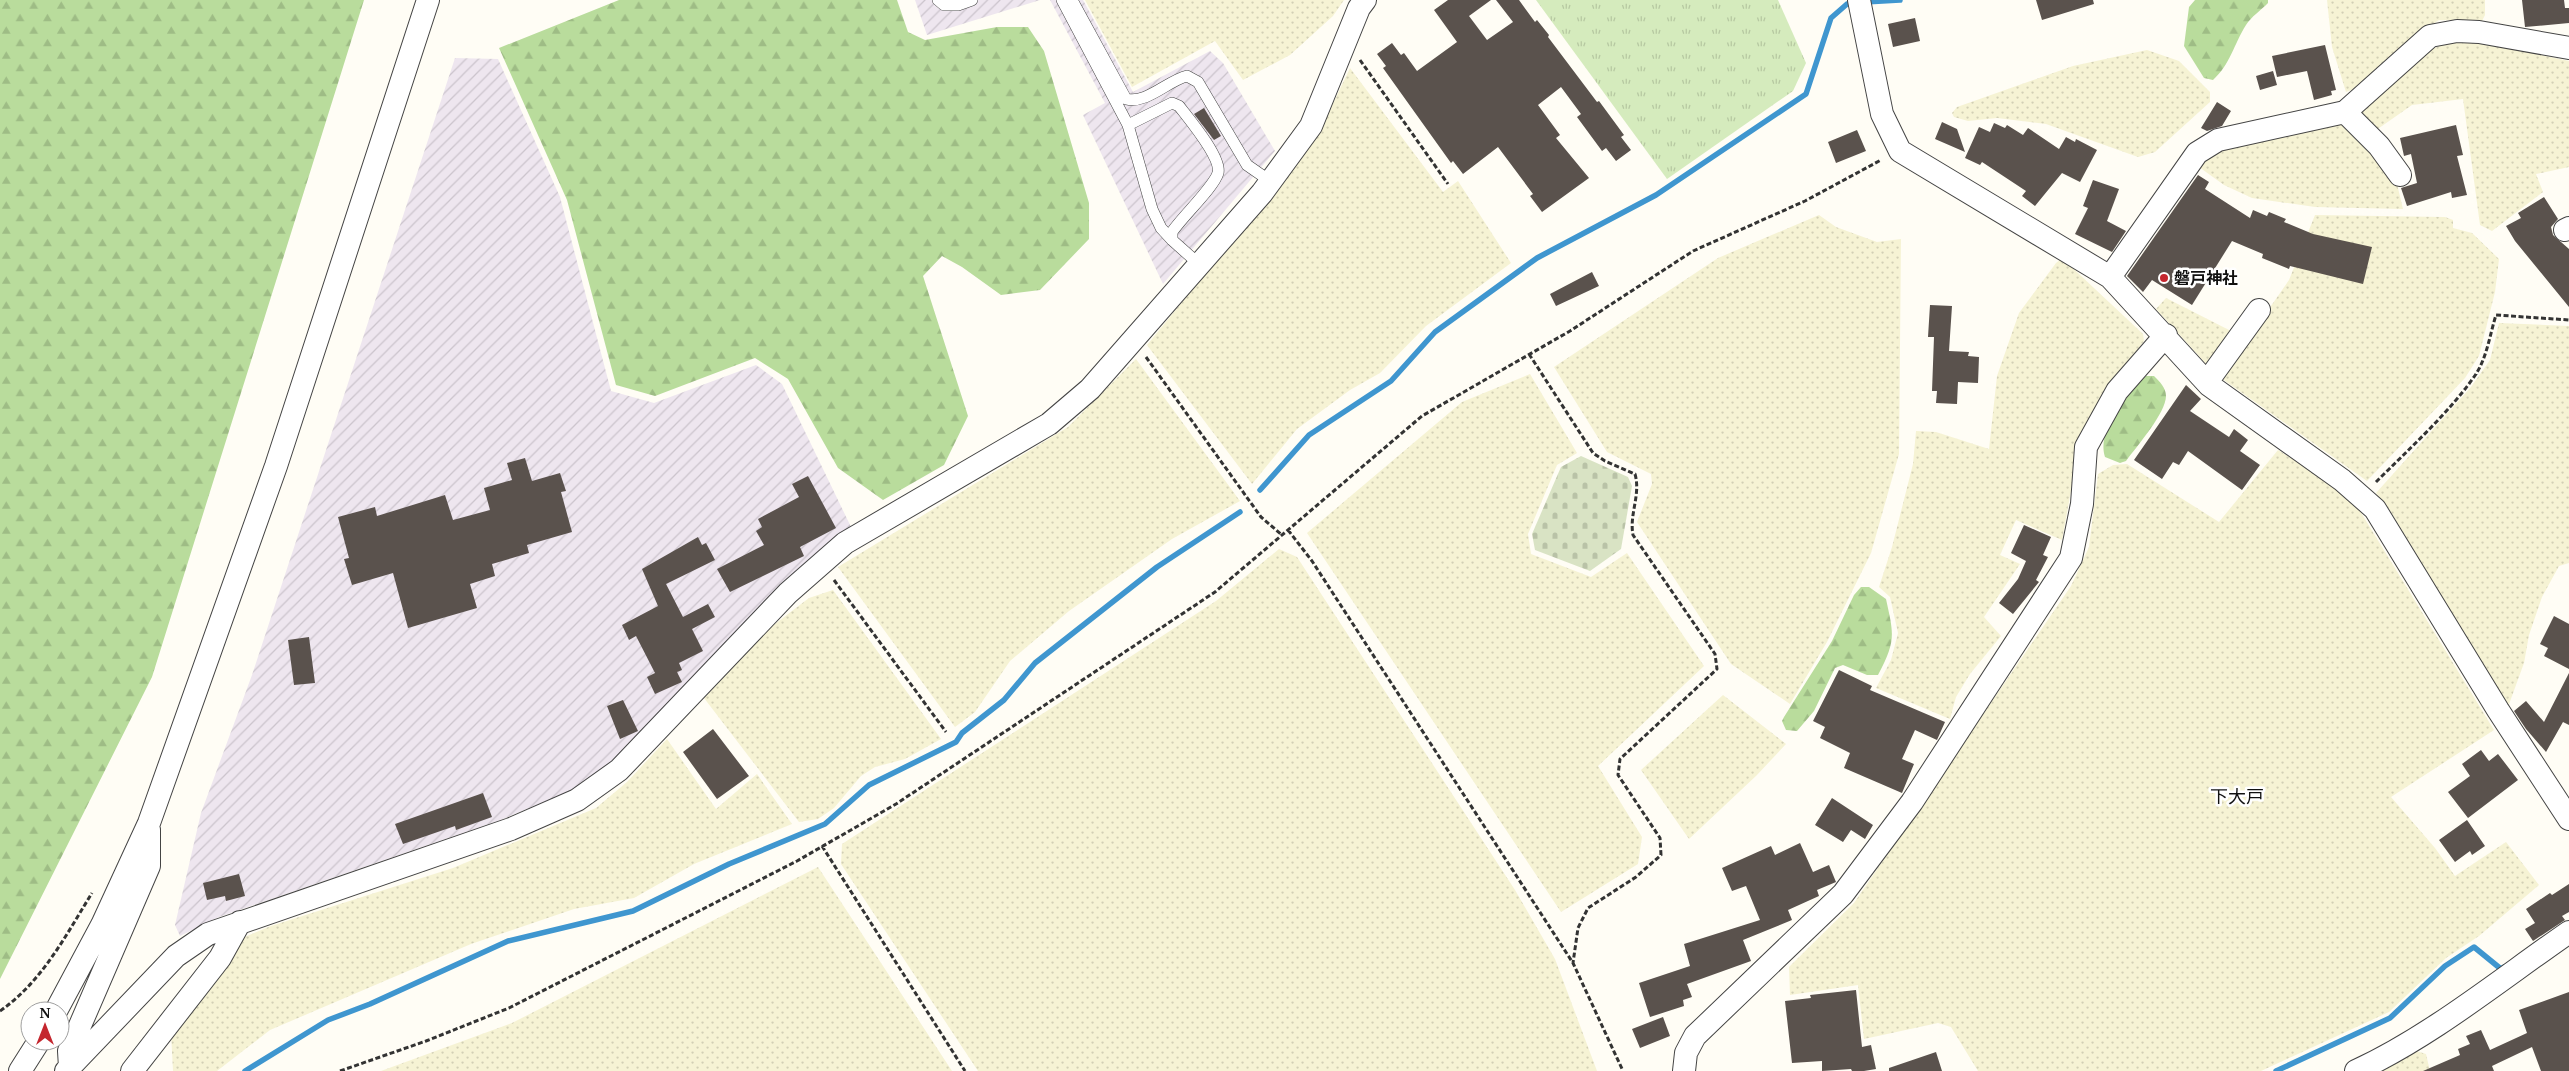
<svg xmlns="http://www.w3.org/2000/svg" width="2569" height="1071" font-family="'Noto Serif','Noto Sans JP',serif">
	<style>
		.industrial { fill: url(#industrial-furrows) }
		.farmland { fill: url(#farmland-dots) }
		.grass { fill: url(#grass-tufts) }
		.forest { fill: url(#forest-firs) }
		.cemetery { fill: url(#cemetery-stones) }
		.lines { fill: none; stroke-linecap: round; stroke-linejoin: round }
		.stream { stroke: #3f96cf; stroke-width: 5.5 }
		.building { fill: #5a524d }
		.service-casing { stroke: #444; stroke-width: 12 }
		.minor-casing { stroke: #444; stroke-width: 24 }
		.path { stroke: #333; stroke-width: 3; stroke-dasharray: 5 2.5; stroke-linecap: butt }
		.service { stroke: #fff; stroke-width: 11 }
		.minor { stroke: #fff; stroke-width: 22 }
		.poi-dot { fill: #c4262e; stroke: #fff; stroke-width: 2 }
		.labels { text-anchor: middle; stroke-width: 5; stroke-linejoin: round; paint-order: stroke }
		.poi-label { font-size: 16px; font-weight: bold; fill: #111; stroke: #fff; text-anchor: start }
		.neighbourhood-label { font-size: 18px; fill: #111; stroke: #fff }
	</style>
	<defs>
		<pattern id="industrial-furrows" width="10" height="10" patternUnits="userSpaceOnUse" patternTransform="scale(1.25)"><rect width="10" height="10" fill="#eee6ef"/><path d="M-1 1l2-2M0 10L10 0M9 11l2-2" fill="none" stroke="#cbc4cc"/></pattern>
		<pattern id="farmland-dots" width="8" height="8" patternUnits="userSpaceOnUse" patternTransform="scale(1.25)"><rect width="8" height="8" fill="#f6f3d4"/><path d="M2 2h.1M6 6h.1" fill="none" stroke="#d2cfb5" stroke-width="1.8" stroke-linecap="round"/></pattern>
		<pattern id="grass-tufts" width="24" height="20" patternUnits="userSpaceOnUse" patternTransform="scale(1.25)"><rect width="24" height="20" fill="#d5ebbd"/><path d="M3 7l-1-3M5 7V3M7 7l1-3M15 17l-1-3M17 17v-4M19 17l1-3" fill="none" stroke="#b6c8a1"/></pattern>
		<pattern id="forest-firs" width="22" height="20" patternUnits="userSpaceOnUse" patternTransform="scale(1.25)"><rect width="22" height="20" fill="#b9dc9c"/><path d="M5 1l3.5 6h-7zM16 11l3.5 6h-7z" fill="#9ebc85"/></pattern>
		<pattern id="cemetery-stones" width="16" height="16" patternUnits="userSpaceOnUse" patternTransform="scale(1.25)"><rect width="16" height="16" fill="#d9e3c4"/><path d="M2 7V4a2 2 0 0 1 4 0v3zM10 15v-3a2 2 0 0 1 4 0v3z" fill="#b9c2a7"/></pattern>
	</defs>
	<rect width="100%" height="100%" fill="#fffdf5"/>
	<path class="industrial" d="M915 0H1040L927 35Z
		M1050 0H1083L1133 92 1210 51 1223 63 1275 151 1163 284 1083 115 1105 103Z
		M455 58 498 59 560 197 611 391 654 403 756 365 782 384 851 527 618 759 573 790 498 821 219 917 180 936 175 925 201 813 252 675Z"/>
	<path class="farmland" d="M1085 0H1344L1333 16 1290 55 1243 80 1215 41 1132 87Z
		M2327 0H2485V15L2482 21 2439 20 2409 40 2354 89 2346 92 2332 47Z
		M2467 39 2569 61V167L2536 174 2543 192 2492 231 2480 225 2463 99 2412 105 2372 133 2353 112 2417 55 2442 45Z
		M2147 50 2179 61 2210 92V102L2155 152 2138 157 2046 124 1997 118 1968 121 1954 117 1952 113 1957 107 2073 66Z
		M1350 68 1443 192 1458 181 1511 263 1426 326 1380 373 1350 390 1297 429 1252 484 1147 345 1317 137Z
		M2341 121 2369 144 2397 184 2403 209 2315 207 2252 198 2224 185 2199 167 2218 150Z
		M1819 215 1836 227 1877 242 1901 239 1899 454 1871 553 1827 642 1790 704 1731 664 1637 522 1652 484 1651 474 1607 452 1554 367 1718 258Z
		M2315 215 2445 217 2453 220V228L2472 233 2499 259 2495 292 2479 356 2465 378 2367 481 2221 378 2289 280Z
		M2062 258 2143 334 2144 341 2107 392 2080 441 2062 540 2016 520 2000 555 2020 564 1984 617 2001 636 1970 674 1956 697 1950 719 1876 688 1891 660 1898 633 1890 597 1879 587 1892 547 1913 464 1916 431 1936 432 1989 449 1997 376 2019 313 2056 263Z
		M2166 298 2233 332 2207 365 2156 309Z
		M2499 323 2569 326V563L2559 566 2542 597 2529 635 2524 663 2508 707 2389 509 2376 493 2471 387 2490 360Z
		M1136 359 1240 501 1172 539 1069 611 1010 661 975 712 955 727 838 567 1068 427Z
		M1530 374 1577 453 1557 465 1528 534 1531 554 1591 577 1627 553 1704 666 1598 766 1642 837 1638 864 1561 912 1307 533 1462 402Z
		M2278 450 2337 487 2360 511 2494 730 2391 797 2435 848 2455 876 2506 842 2539 885 2479 936 2446 958 2389 1012 2261 1071H1978L1951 1027 1938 1023 1864 1039 1858 985 1790 995 1789 967 1854 903 2071 586 2089 547 2098 474 2113 465 2127 464 2219 522Z
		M1279 549 1297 557 1515 890 1555 959 1597 1071H978L841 864 842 844 1216 601Z
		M833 590 941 739 905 759 875 767 861 776 834 808 818 819 799 822 704 698 771 627 809 598Z
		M1723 695 1786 744 1757 775 1689 839 1641 770Z
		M667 739 716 809 757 774 792 824 694 864 634 898 574 909 471 944 270 1030 217 1071H173L171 1032 242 938 271 926 453 868 596 808 627 782Z
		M818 867 952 1071H381L512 1023Z
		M2413 1050 2426 1054 2430 1071H2378Z"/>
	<path class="grass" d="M1536 0H1778L1806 63 1793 91 1667 179Z"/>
	<path class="forest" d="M0 0H364L152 677 0 979Z
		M619 0H897L908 32 925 40 997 27H1028L1044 51 1089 203V239L1040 290 1001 295 962 267 942 256 923 276 968 416 944 465 883 500 838 468 788 379 755 358 655 396 616 385 567 200 499 48Z
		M2195 0H2268V3C2261 10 2251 17 2246 25 2234 44 2230 65 2213 80L2204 78 2184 46 2189 7Z
		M2146 376H2154C2160 382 2166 388 2166 396 2166 413 2137 446 2126 461L2120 463 2105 457C2096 430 2128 394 2146 376Z
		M1861 587H1869L1886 599C1894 635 1896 641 1878 675H1867L1843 665 1835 668 1814 711 1797 731 1786 730 1782 721 1784 717 1832 641 1854 595Z"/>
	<path class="cemetery" d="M1581 456 1628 477 1632 486 1621 549 1590 571 1535 550 1532 534 1561 467Z"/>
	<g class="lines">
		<path class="stream" d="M1865 2 1900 0
			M1260 490 1309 435 1391 381 1435 332 1537 258 1656 195 1806 94 1831 18 1847 4 1855 3
			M245 1071 328 1020 370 1004 508 941 633 911 729 864 825 824 869 785 956 742 962 733 1004 700 1035 663 1157 567 1240 512
			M2276 1071 2390 1018 2445 966 2474 947 2501 969 2504 967"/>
	</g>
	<path class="building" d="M1448 0H1491L1469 16 1487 40 1513 22 1496 0H1519L1535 22 1537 20 1549 35 1548 37 1597 102 1599 101 1624 135 1621 137 1631 150 1616 161 1606 148 1602 151 1577 117 1581 114 1561 87 1538 105 1560 135 1556 138 1589 178 1542 212 1530 196 1533 194 1498 147 1463 174 1453 161 1451 163 1383 68 1386 66 1377 54 1392 43 1401 55 1404 53 1417 71 1457 42 1434 10Z
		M2036 0H2093L2094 4 2042 20Z
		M2522 0H2564L2565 8H2569V23L2525 27Z
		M1915 18 1920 41 1893 47 1888 24Z
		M2325 45 2336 90 2331 91 2332 95 2314 100 2307 71 2277 77 2272 56Z
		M2273 71 2277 85 2260 90 2256 76Z
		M2217 102 2231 111 2222 126 2207 131 2201 128Z
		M1204 108 1221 136 1214 140 1194 114Z
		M1942 122 1957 129 1965 152 1935 139Z
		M1994 123 2005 128 2007 125 2023 135 2028 128 2059 149 2066 137 2075 142 2076 139 2097 150 2080 182 2062 173 2035 206 2022 196 2026 191 1982 162 1980 165 1965 158 1979 127 1990 132Z
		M2456 125 2463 155 2457 156 2467 195 2452 198 2451 192 2407 206 2401 188 2417 183 2411 154 2404 156 2400 138Z
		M1857 130 1866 151 1836 163 1828 142Z
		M2198 175 2209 182 2205 189 2250 218 2253 210 2267 216 2269 212 2286 219 2284 222 2313 234 2372 247 2363 284 2290 266 2289 269 2262 258 2263 254 2232 241 2192 305 2152 280 2143 292 2127 276Z
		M2093 180 2119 189 2107 221 2126 231 2112 252 2075 234 2088 208 2083 206Z
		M2544 197 2558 219 2551 227 2553 235 2569 249V307L2515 241 2506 226 2521 218 2518 213Z
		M1592 272 1599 286 1556 306 1550 294Z
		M1930 305 1952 306 1949 351 1969 352 1968 356 1979 357 1978 383 1958 382 1957 404 1936 403 1937 391H1932L1934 337H1928Z
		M2186 385 2201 399 2190 411 2229 437 2234 429 2248 440 2240 451 2260 465 2242 490 2188 451 2179 465 2173 462 2162 479 2134 460Z
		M525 458 532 481 560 473 566 491 561 492 572 532 527 545 529 553 492 564 495 576 470 584 477 608 408 628 393 573 352 585 344 559 349 558 338 517 375 507 377 516 445 495 453 520 490 510 484 488 512 480 507 463Z
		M808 476 836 528 800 547 804 556 730 592 717 569 764 545 756 531 762 527 758 519 799 497 792 484Z
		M2024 525 2051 537 2043 555 2048 557 2036 580 2039 582 2013 614 1999 603 2018 579 2026 561 2011 553Z
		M698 537 702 545 706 543 715 560 666 584 683 617 708 604 715 617 692 629 703 651 679 663 682 670 677 672 682 682 655 694 647 677 655 673 636 636 629 640 622 625 658 606 642 569Z
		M2554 616 2569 624V669L2544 656 2548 648 2540 644Z
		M309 637 315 683 294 685 288 640Z
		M1839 670 1872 686 1870 690 1945 722 1937 740 1915 730 1902 759 1914 764 1902 793 1844 768 1850 753 1820 738 1825 727 1813 721Z
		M2569 673V725L2563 722 2546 752 2526 729 2514 711 2526 701 2544 722Z
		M623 700 638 731 620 739 607 706Z
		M713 729 749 776 717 799 683 752Z
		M2481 750 2489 761 2498 754 2518 780 2468 818 2448 792 2470 776 2462 764Z
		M483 793 492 817 456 830 455 826 403 844 395 824Z
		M1832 798 1873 825 1865 839 1851 830 1843 842 1815 825Z
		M2467 820 2485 846 2472 855 2470 851 2455 862 2439 840Z
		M1800 843 1813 872 1829 865 1836 882 1817 890 1819 896 1788 910 1792 920 1743 940 1751 961 1687 984 1692 997 1683 1000 1684 1006 1650 1017 1639 983 1690 966 1684 944 1760 920 1746 886 1732 891 1722 868 1771 846 1775 855Z
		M239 874 245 896 226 901 225 896 207 900 203 883Z
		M2569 884V912L2562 916 2565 920 2533 941 2525 929 2535 923 2526 909 2550 893 2552 895Z
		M1856 990 1862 1047 1871 1045 1876 1069 1864 1071H1852L1851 1069 1822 1071V1061L1792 1063 1785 1001 1811 998 1810 995Z
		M2569 992V1071H2541L2532 1047 2492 1066 2494 1071H2423L2460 1055 2458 1049 2470 1044 2466 1036 2481 1030 2490 1050 2527 1033 2519 1010Z
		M1663 1017 1670 1036 1640 1048 1632 1029Z
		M1936 1052 1942 1071H1889V1068Z"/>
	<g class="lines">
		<defs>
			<path id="service" d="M938 0 944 5H958L972 0
				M1062 0 1128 125 1152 209 1161 228 1172 240
				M1072 0 1126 99C1147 104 1167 81 1187 76L1198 82 1247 165 1270 181
				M1128 125 1172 103 1179 106C1189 119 1222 158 1218 173 1214 187 1182 217 1172 232V240L1200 265"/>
			<path id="minor" d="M1859 0 1882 114 1900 151 2110 277 2209 385 2342 480 2375 509 2498 710 2569 819
				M2345 112 2379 146 2400 175
				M2565 230 2569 228
				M2110 277 2197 153 2218 140 2345 112 2430 36 2457 31 2479 32 2569 48
				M2207 382 2259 310
				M56 1011 102 925 149 823 276 466 428 0
				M70 1067 69 1051 149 866V830
				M20 1071 39 1041
				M66 1071 176 956 208 934 511 829 577 800 619 770 788 593 845 543 1049 424 1090 389 1262 193 1311 126 1359 8 1365 0
				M132 1071 220 958 240 922
				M1684 1071 1686 1053 1695 1036 1843 894 1912 802 2071 558 2082 504 2086 447 2117 391 2166 335
				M2356 1071C2430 1037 2501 979 2569 932"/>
		</defs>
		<use href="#service" class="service-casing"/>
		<use href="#minor" class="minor-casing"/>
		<path class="path" d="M1360 60 1448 184
			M1529 354 1593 453 1605 461 1635 474C1641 495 1629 514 1633 535L1715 654 1717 669 1620 759 1618 775 1660 838 1661 855 1636 877 1588 908 1578 928 1573 963
			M1146 357 1261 517 1282 535
			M2376 482C2408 450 2451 411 2476 374 2487 357 2490 334 2496 315L2569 320
			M1288 530 1312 561 1573 963 1623 1071
			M834 580 946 732
			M822 846 965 1071
			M0 1011C42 982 66 935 92 893
			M340 1071 426 1041 509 1008 797 861 896 804 1215 592 1422 416 1570 331 1693 251 1805 201 1881 160"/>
		<use href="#service" class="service"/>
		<use href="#minor" class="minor"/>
	</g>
	<circle class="poi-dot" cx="2164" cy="278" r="5"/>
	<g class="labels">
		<g class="poi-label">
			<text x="2174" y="284">磐戸神社</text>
		</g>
		<g class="neighbourhood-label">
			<text x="2237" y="803">下大戸</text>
		</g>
	</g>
	<g transform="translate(45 1026)"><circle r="24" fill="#ffffff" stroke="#a0a0a0"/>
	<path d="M0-4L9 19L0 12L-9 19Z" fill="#c4262e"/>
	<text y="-8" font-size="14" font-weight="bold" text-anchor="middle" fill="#111111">N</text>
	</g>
</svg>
